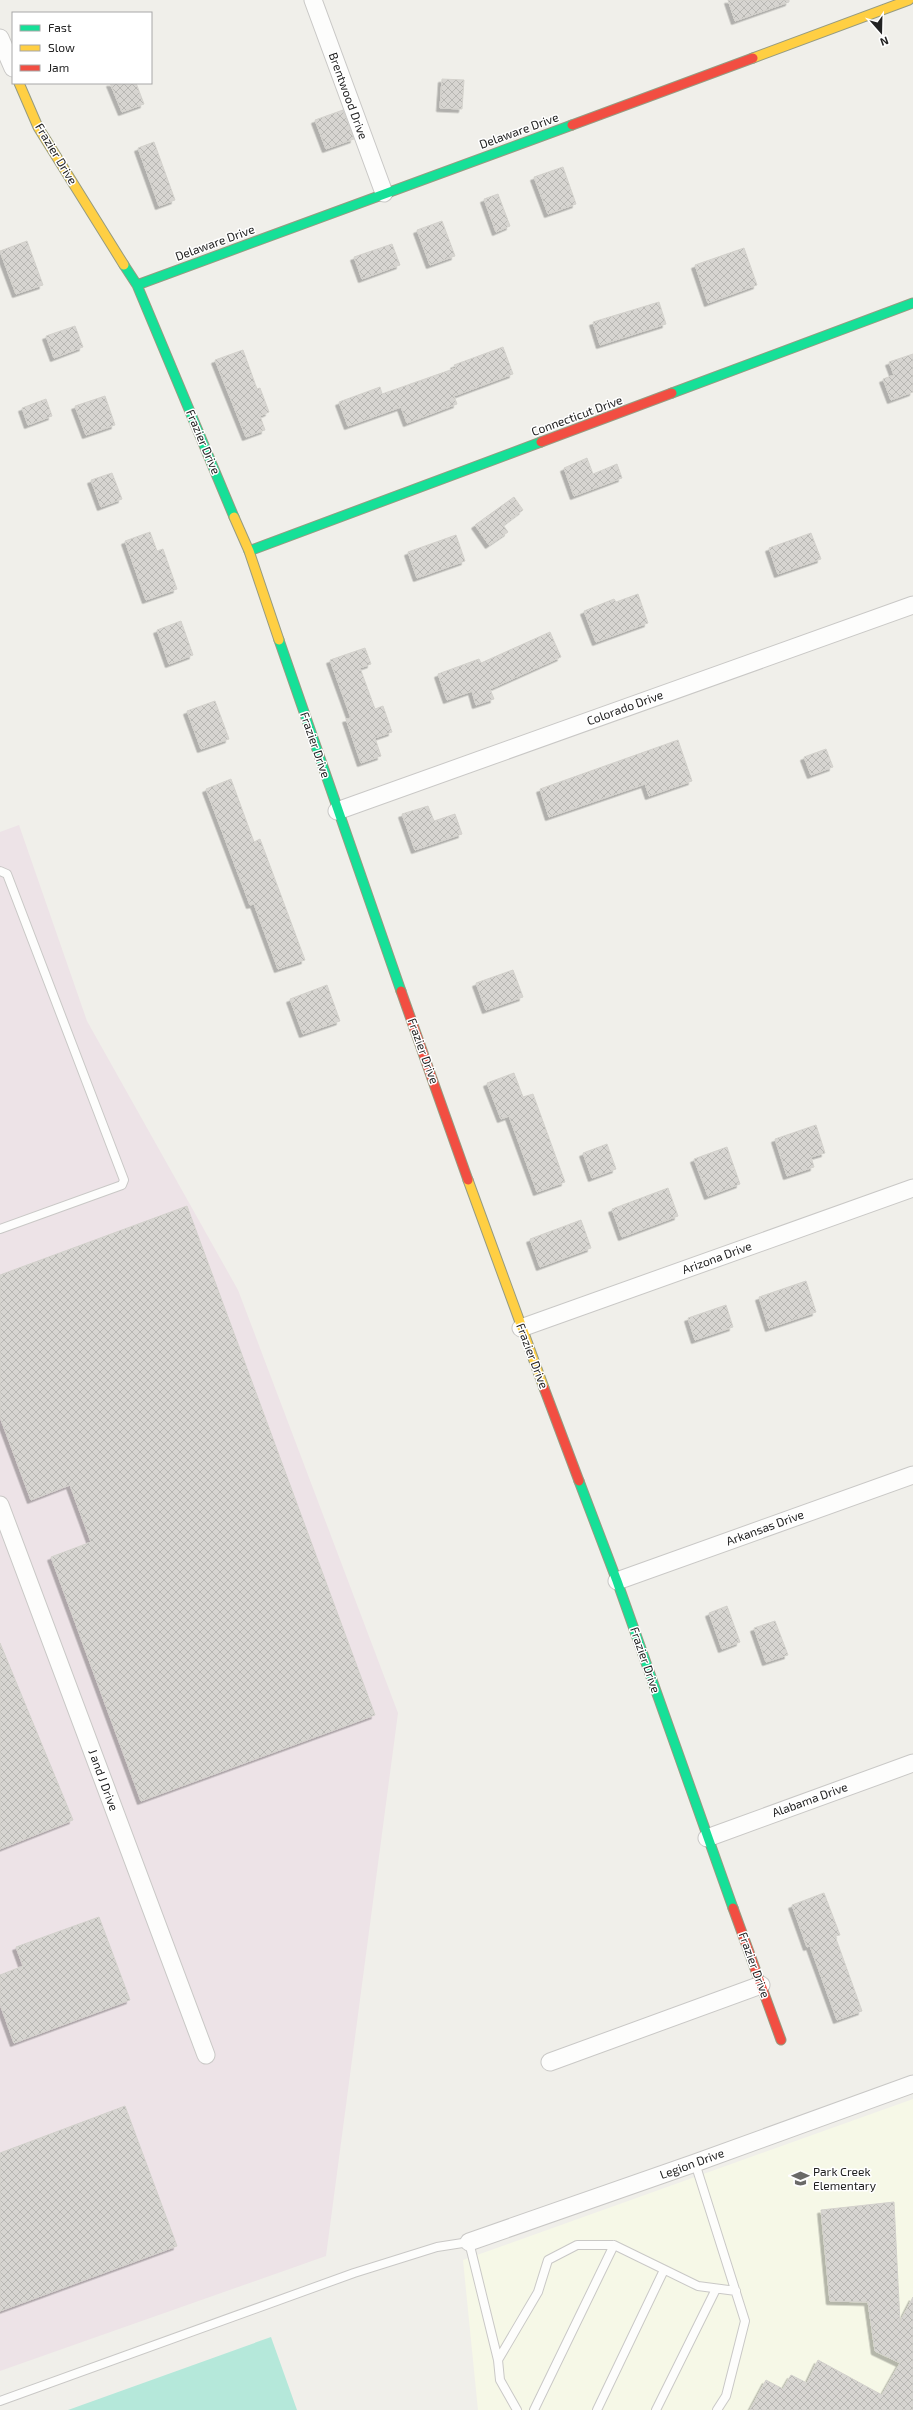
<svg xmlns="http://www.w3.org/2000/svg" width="913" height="2410" font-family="'Exo 2',sans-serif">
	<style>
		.industrial { fill: #ede3e7 }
		.education { fill: #f6f8e7 }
		.pitch { fill: #b5e8da }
		.building { fill: url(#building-cross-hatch); stroke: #d3d1cc; filter: url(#shadow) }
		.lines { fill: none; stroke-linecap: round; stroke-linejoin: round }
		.lane-casing { stroke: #c9c8c6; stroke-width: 10 }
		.street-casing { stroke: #c9c8c6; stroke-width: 19 }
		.fast-casing { stroke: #969b81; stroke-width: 11 }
		.slow-casing { stroke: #969b81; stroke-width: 11 }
		.jam-casing { stroke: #969b81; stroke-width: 11 }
		.lane { stroke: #fdfdfc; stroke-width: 8 }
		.street { stroke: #fdfdfc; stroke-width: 17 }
		.fast { stroke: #16e098; stroke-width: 9 }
		.slow { stroke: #ffcf43; stroke-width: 9 }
		.jam { stroke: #f24e42; stroke-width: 9 }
		.labels { text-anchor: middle; stroke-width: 3; stroke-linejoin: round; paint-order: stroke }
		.street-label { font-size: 12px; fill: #222; stroke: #fff }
		.poi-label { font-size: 12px; fill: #222; stroke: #fff; text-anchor: start }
	</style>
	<defs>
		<pattern id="building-cross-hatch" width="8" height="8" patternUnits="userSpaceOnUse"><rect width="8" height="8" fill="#d7d5d1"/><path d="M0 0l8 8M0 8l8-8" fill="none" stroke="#b8b7b3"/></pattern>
		<filter id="shadow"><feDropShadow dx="-3.5" dy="3.5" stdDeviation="0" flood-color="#0004"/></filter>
	</defs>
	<rect width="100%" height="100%" fill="#f0efea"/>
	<path class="industrial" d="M19 825 87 1021 238 1290 398 1713 326 2256 0 2371V832Z"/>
	<path class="education" d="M913 2099V2410H478L463 2260Z"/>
	<path class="pitch" d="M271 2337 297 2410H68Z"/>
	<path class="building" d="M728 0H789V2L735 21Z
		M442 79 464 80 462 109 440 108Z
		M110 83H136L144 104 122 112Z
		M343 110 354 139 326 149 315 120Z
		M154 142 175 200 159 206 138 148Z
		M563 167 576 204 548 214 534 177Z
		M498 194 510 226 496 232 484 199Z
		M442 221 455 256 430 265 417 230Z
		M27 241 43 285 16 294 0 251Z
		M392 244 400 265 362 279 354 257Z
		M744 248 757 285 708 303 695 265Z
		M659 302 666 324 600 345 593 322Z
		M75 326 83 347 54 358 46 336Z
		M503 347 513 374 454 396 457 404 407 423 401 407 348 426 339 402 380 387 382 394 456 368 454 365Z
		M243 350 257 389 260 388 269 412 260 416 265 430 246 437 215 360Z
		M913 354V392L891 400 883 379 894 375 889 362Z
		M105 396 115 425 86 435 75 406Z
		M46 399 52 416 28 425 22 408Z
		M587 458 593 474 617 464 622 478 574 496 564 468Z
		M112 473 122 499 101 507 91 480Z
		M514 497 523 510 503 525 508 532 489 545 475 525Z
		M150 532 157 551 163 549 177 589 146 600 125 541Z
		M811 533 821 559 778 574 769 548Z
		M456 535 465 561 417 578 408 552Z
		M638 594 648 623 596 642 584 611 614 599 616 602Z
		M181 621 193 655 169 664 157 630Z
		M550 632 561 657 490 689 494 699 476 705 472 691 447 700 438 674 479 659 481 663Z
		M365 648 371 664 360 668 375 709 383 706 392 732 375 738 381 756 361 763 346 719 351 718 330 660Z
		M215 701 229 739 201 749 187 711Z
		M678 740 692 781 649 796 645 784 549 817 540 789Z
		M826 749 833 767 811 775 804 757Z
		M231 779 254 842 260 839 305 960 278 969 254 904 250 905 206 789Z
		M428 806 434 821 455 814 462 834 415 850 402 814Z
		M513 970 523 997 486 1010 476 983Z
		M327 985 340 1021 303 1034 290 999Z
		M514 1073 523 1097 533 1094 565 1182 537 1192 509 1116 501 1119 487 1083Z
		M816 1125 825 1153 811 1157 814 1167 787 1176 775 1139Z
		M607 1144 616 1169 592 1178 583 1153Z
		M727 1147 740 1184 708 1196 694 1159Z
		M668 1188 678 1216 622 1237 612 1209Z
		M187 1206 375 1715 141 1801 51 1557 91 1542 70 1485 31 1500 0 1417V1275Z
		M581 1220 591 1248 540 1267 530 1239Z
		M806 1281 816 1312 769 1328 759 1297Z
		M726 1305 733 1327 695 1340 688 1318Z
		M727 1606 740 1642 722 1649 709 1613Z
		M775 1621 788 1655 766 1662 754 1628Z
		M0 1643 73 1820 0 1849Z
		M824 1893 840 1935 835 1936 862 2011 837 2020 810 1946 807 1947 792 1905Z
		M99 1917 130 2000 14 2043 0 2004V1975L23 1966 16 1947Z
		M125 2106 177 2246 0 2311V2153Z
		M894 2202 900 2322 913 2297V2410H750L766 2380 783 2389 791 2375 807 2383 818 2360 882 2395 900 2363 875 2351 868 2302 830 2301 821 2210Z"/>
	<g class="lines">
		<defs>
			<path id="lane" d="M0 871 7 874 124 1180 122 1185 0 1229
				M695 2163 745 2321 726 2396 717 2410
				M498 2360 538 2292 548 2260 577 2245H614L698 2286 736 2291
				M0 2401 354 2273 437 2247 469 2242 498 2360 500 2380 517 2410
				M534 2410 614 2245
				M597 2410 664 2270
				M656 2410 716 2289"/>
			<path id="street" d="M313 0 384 193
				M0 38 13 68
				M337 811 913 605
				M521 1328 913 1188
				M0 1505 206 2055
				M617 1581 913 1475
				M707 1838 913 1763
				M550 2062 761 1985
				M469 2242 695 2163 913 2084"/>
			<path id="fast" d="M124 265 137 285 234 517
				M137 285 572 125
				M672 393 913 303
				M249 551 541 442
				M279 640 401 991
				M579 1481 617 1581 733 1908"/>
			<path id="slow" d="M753 58 909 0
				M19 83 38 127 124 265
				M234 517 249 551 279 640
				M468 1180 544 1388"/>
			<path id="jam" d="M572 125 753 58
				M541 442 672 393
				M401 991 468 1180
				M544 1388 579 1481
				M733 1908 781 2040"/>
		</defs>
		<use href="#lane" class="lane-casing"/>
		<use href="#street" class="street-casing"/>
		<use href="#fast" class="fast-casing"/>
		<use href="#slow" class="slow-casing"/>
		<use href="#jam" class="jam-casing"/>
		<use href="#lane" class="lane"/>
		<use href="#street" class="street"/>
		<use href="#fast" class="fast"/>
		<use href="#slow" class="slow"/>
		<use href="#jam" class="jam"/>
	</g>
	<defs>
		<symbol id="school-bare" viewBox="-9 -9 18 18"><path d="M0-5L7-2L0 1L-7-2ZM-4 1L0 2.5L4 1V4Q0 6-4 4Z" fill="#6a6a68" stroke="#fff" stroke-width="2.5" paint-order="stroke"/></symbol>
	</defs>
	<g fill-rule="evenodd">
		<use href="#school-bare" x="788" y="2166" width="25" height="25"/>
	</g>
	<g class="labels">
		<g class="street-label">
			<text transform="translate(348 96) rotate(70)" y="4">Brentwood Drive</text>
			<text transform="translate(519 131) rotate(-20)" y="4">Delaware Drive</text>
			<text transform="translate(56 154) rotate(59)" y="4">Frazier Drive</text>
			<text transform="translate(215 243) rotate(-20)" y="4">Delaware Drive</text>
			<text transform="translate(577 416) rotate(-20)" y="4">Connecticut Drive</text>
			<text transform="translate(203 442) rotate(67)" y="4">Frazier Drive</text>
			<text transform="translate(625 708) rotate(-20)" y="4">Colorado Drive</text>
			<text transform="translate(315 745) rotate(71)" y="4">Frazier Drive</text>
			<text transform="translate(423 1051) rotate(70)" y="4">Frazier Drive</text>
			<text transform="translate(717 1258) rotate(-20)" y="4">Arizona Drive</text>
			<text transform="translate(532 1356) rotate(69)" y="4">Frazier Drive</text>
			<text transform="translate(765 1528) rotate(-20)" y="4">Arkansas Drive</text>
			<text transform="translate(645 1660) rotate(71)" y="4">Frazier Drive</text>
			<text transform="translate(103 1780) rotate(70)" y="4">J and J Drive</text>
			<text transform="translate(810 1800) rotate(-20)" y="4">Alabama Drive</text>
			<text transform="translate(754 1965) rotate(70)" y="4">Frazier Drive</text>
			<text transform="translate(692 2164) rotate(-20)" y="4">Legion Drive</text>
		</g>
		<g class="poi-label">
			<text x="813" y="2176">Park Creek<tspan x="813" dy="14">Elementary</tspan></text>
		</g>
	</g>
	<rect x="12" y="12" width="140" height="72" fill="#ffffff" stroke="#a7a7a7"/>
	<rect x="20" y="25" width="20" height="6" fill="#16e098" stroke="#a7a7a7"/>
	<text x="48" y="32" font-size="12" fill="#222222">Fast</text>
	<rect x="20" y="45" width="20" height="6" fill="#ffcf43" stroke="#a7a7a7"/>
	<text x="48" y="52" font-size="12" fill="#222222">Slow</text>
	<rect x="20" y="65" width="20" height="6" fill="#f24e42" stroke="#a7a7a7"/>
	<text x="48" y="72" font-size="12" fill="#222222">Jam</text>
	<g transform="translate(881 32) rotate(160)" stroke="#ffffff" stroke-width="3" paint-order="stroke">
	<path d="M0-3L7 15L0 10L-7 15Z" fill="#222222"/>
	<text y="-6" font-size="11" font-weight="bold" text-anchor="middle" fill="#222222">N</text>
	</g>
</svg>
